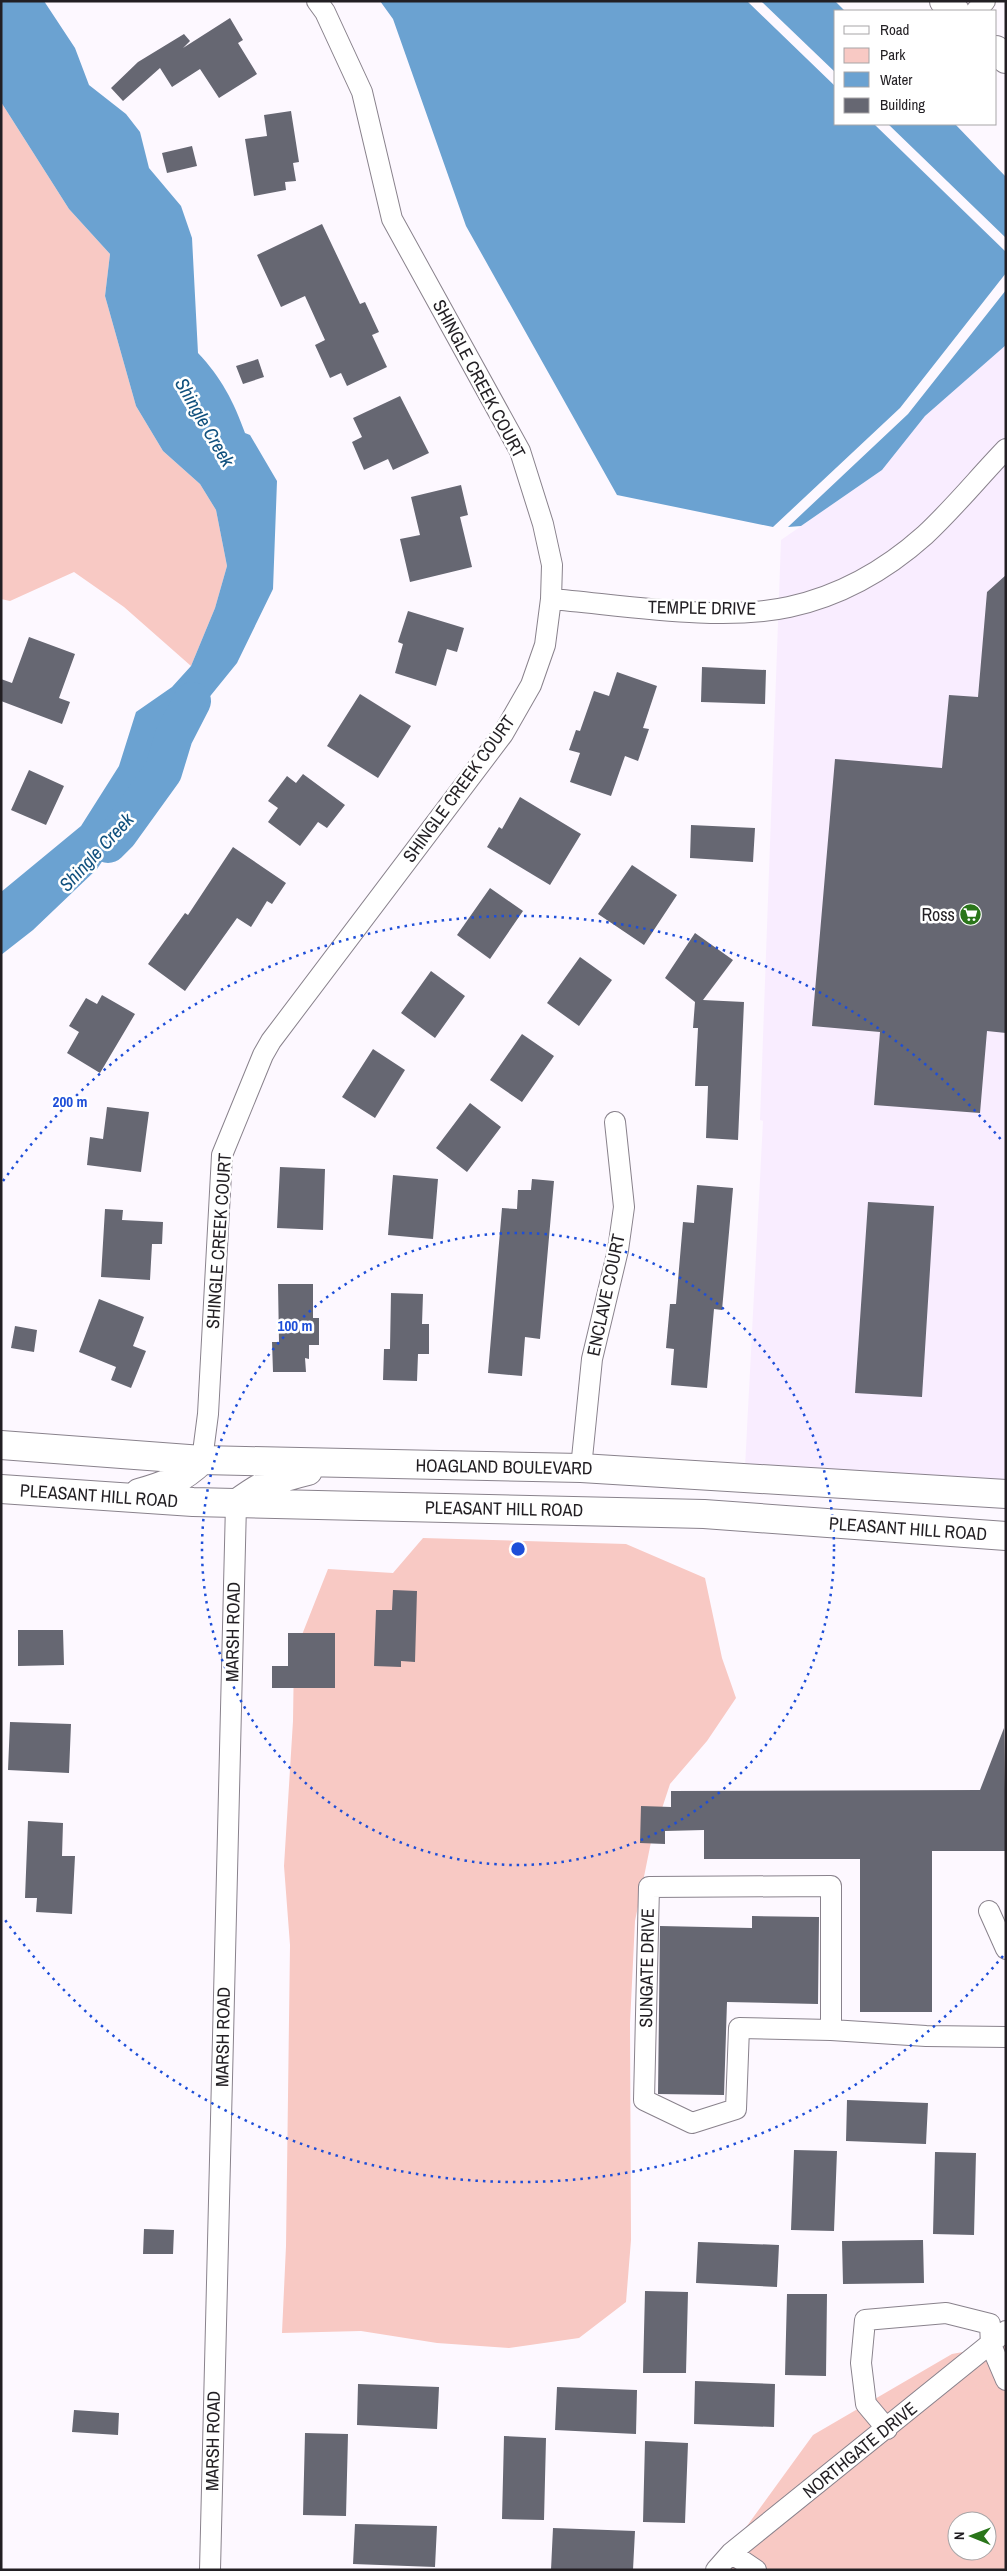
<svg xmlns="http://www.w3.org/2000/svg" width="1007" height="2571" font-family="'Archivo Narrow',sans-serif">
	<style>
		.built { fill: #f9edff }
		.green { fill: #f8c9c4; fill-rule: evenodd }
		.water { fill: #6ba2d1 }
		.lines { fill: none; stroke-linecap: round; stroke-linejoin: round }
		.river { stroke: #6ba2d1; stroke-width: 38 }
		.building { fill: #666772 }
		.street-casing { stroke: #89828c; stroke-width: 22 }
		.primary-casing { stroke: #89828c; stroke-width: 30 }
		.highway-casing { stroke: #89828c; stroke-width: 30 }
		.street { stroke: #fff; stroke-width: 20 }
		.primary { stroke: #fff; stroke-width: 28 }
		.highway { stroke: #fff; stroke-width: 28 }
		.ring { fill: none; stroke: #1d4ed8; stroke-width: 2.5; stroke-dasharray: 2.5 5 }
		.labels { text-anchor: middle; stroke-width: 5; stroke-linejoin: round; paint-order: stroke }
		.street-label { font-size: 18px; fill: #221f23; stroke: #fff }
		.poi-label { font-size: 18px; fill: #221f23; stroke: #fff; text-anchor: end }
		.water-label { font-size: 19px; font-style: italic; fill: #11517e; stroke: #fff }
		.centre { fill: #1d4ed8; stroke: #fff; stroke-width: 2.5 }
		.ring-label { font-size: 15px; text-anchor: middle; font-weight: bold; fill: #1d4ed8; stroke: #fff; stroke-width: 5; stroke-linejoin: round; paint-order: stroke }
	</style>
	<rect width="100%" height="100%" fill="#fdf8ff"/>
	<path class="built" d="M1006 345V1484L745 1467 763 1121 760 1120 781 540 882 470 925 416Z"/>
	<path class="green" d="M1 102 69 209 110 254 105 296 136 406 163 451 200 484 216 510 227 566 215 608 191 666 124 607 74 572 10 601 1 599Z
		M423 1538 626 1544 705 1578 722 1658 736 1698 707 1741 670 1784 651 1842 635 1921 630 2023 631 2240 626 2302 579 2338 509 2348 437 2343 361 2331 282 2333 286 2246 290 1945 284 1866 293 1721 294 1655 328 1569 393 1573Z
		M1006 2344V2570H715L813 2435 952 2354ZM957 2521H987V2551H957Z"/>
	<path class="water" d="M1 1H44L75 48 89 85 126 114 140 132 149 168 181 206 192 238 198 353C221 377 234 402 245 433L250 435 277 481 273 589 237 663 173 742 137 809 97 869 33 930 1 955V892L81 826 119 766 136 712 172 687 191 666 215 608 227 566 216 510 200 484 163 451 136 406 105 296 110 254 69 209 1 102Z
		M380 1H747L836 87V124H874L1006 252V273L900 408 773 527 617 495 466 226 393 19Z
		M761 1H835L845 11H836V73Z
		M888 124H955L1006 177V238Z
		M1006 290V345L925 416 882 470 801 526 788 527 908 414Z"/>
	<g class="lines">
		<path class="river" d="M108 844 119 833 163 772 174 736 192 701"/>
	</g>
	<path class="building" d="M230 18 243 40 238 43 257 74 219 98 200 69 172 87 160 68 123 101 111 88 138 62 184 34 190 41 183 48Z
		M291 111 299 162 293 163 296 181 285 182 286 190 254 196 245 139 267 136 264 115Z
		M192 146 197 166 167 173 162 153Z
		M322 224 360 304 365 302 379 332 372 335 387 367 347 386 341 373 330 378 315 345 325 340 305 296 281 307 257 255Z
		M258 359 264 377 243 384 236 366Z
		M400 396 429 453 393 470 388 459 364 470 352 442 362 437 353 418Z
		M461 485 468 515 460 517 472 567 410 582 400 539 420 535 411 497Z
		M1006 575V1033L987 1031 980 1113 874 1105 880 1032 812 1026 835 759 942 768 949 695 978 697 987 592Z
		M408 611 464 628 457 652 447 649 436 686 395 673 403 644 398 642Z
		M29 637 75 654 59 698 70 702 62 724 1 701V679L12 683Z
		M702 667 766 670 765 704 701 702Z
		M617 672 657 686 643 728 649 729 638 761 625 756 611 796 570 782 580 753 569 750 576 730 580 731 594 691 609 696Z
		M360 694 411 726 378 778 327 746Z
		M29 770 64 786 46 825 11 810Z
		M303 774 345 805 327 828 318 822 300 846 268 822 278 808 268 801 287 776 296 783Z
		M520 797 581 834 550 885 487 847 499 827 502 829Z
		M691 825 755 828 753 862 690 858Z
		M233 847 286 883 272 904 267 901 251 927 237 918 185 991 148 964 185 913 188 915Z
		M632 865 677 895 644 945 598 914Z
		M490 888 523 911 490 959 457 935Z
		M695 933 733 960 703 1000 744 1002 738 1140 706 1138 708 1086H695L698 1028H693L695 1002 665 978Z
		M580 957 612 980 579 1026 547 1003Z
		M431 971 465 996 435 1038 401 1013Z
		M102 995 135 1014 100 1073 67 1053 79 1032 69 1026 86 998 97 1004Z
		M522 1034 554 1056 522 1102 490 1080Z
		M373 1049 405 1070 375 1118 342 1097Z
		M470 1103 501 1127 467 1172 436 1148Z
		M107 1107 149 1112 141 1172 87 1165 90 1137 103 1139Z
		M280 1167 325 1169 323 1230 277 1228Z
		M393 1175 438 1179 433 1239 388 1235Z
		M532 1179 554 1181 540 1339 525 1337 522 1376 488 1373 502 1208 517 1209 518 1190H531Z
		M697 1185 733 1188 722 1310 714 1309 707 1388 671 1385 674 1349 666 1348 670 1304H676L683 1222 694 1223Z
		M868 1202 934 1206 922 1397 855 1393Z
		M105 1209 123 1210 122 1220 163 1222 162 1244H152L150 1280 101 1277Z
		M278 1284H313V1318H319V1345H309V1359L305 1358 306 1372H273L272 1342H279Z
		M391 1293 423 1294 422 1324H429V1354H418L417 1381 383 1380 384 1349H390Z
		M99 1299 144 1317 133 1346 146 1351 131 1388 111 1380 116 1367 79 1352Z
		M15 1326 37 1330 34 1352 11 1348Z
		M393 1590 417 1591 415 1662 401 1661V1667L374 1666 376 1610H392Z
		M18 1630H63L64 1665 18 1666Z
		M288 1633H335V1688H272V1666H288Z
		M10 1722 71 1724 69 1773 8 1770Z
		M1004 1728 1006 1851H932V2012H860V1859H704V1830L665 1831V1844L640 1843 641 1806 671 1807V1791L980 1790Z
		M28 1821 63 1823 62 1856H75L72 1914 36 1912 37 1898H25Z
		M752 1916 819 1917 818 2004 727 2002 724 2095 658 2094 660 1926 752 1928Z
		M847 2100 928 2103 926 2144 846 2141Z
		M794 2150 837 2151 834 2231 791 2230Z
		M935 2152 976 2153 974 2235 933 2234Z
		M144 2229 174 2230 173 2254H143Z
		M923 2240 924 2283 843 2284 842 2241Z
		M698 2242 779 2245 777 2287 696 2283Z
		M645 2291 688 2292 686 2373H643Z
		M787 2294H827L826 2376 785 2375Z
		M695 2381 775 2384 774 2427 694 2424Z
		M358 2384 439 2387 437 2429 357 2425Z
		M557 2387 637 2390 636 2434 555 2430Z
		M74 2410 119 2413 118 2435 72 2432Z
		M305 2433 348 2434 346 2516 303 2515Z
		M504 2436 546 2438 544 2520 502 2519Z
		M645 2441 688 2443 685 2523 643 2522Z
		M355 2524 437 2526 435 2567 353 2564Z
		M553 2528 635 2531 633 2570H551Z"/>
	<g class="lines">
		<defs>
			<path id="street" d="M976 11 985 1
				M551 599C622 605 721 622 789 607 840 596 887 569 925 535 954 508 979 477 1006 449
				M202 1460 208 1414 222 1155 263 1055 271 1041 503 734 531 685 545 645 551 599 552 565 543 524 520 451 392 219 362 92 325 12 317 1
				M581 1468 592 1359 618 1250 624 1207 615 1122
				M989 1911 1006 1949
				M831 2030V1886L649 1887 644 2100 692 2123 736 2109 739 2028 831 2030 926 2036 1006 2037
				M887 2429 866 2404 861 2363 865 2320 946 2313 990 2324 991 2345 1006 2380
				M731 2553 756 2570
				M210 2570 236 1504
				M716 2570 731 2553 1006 2331"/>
			<path id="primary" d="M1 1445 202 1460 581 1468 1006 1494
				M1 1489 193 1502 704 1514 1006 1536
				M139 1493C166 1485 181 1480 202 1460
				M236 1504C263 1484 275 1479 308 1471"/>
			<path id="highway" d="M944 1 955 11
				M996 50 1006 59"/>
		</defs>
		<use href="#street" class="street-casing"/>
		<use href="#primary" class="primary-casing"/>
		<use href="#highway" class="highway-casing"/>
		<use href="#street" class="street"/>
		<use href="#primary" class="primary"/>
		<use href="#highway" class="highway"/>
	</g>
	<g class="ring">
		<circle cx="518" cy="1549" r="316"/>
		<path d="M1003 1956A633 633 0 0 1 3 1917M3 1181A633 633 0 0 1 1003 1142"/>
	</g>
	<defs>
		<symbol id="supermarket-disc" viewBox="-11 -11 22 22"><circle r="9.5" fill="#2a751a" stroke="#fff"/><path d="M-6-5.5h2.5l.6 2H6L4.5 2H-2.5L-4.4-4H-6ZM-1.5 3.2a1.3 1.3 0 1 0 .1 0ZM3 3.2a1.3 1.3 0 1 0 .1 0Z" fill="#fff"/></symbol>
	</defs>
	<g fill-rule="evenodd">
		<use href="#supermarket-disc" x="958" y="902" width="25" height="25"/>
	</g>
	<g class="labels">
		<g class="street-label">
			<text transform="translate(479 379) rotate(62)" y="6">SHINGLE CREEK COURT</text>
			<text transform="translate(702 608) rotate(1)" y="6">TEMPLE DRIVE</text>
			<text transform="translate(459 789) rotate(-54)" y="6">SHINGLE CREEK COURT</text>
			<text transform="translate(219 1241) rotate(-86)" y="6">SHINGLE CREEK COURT</text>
			<text transform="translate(606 1295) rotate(-78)" y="6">ENCLAVE COURT</text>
			<text transform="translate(504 1467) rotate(1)" y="6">HOAGLAND BOULEVARD</text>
			<text transform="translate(99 1496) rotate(4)" y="6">PLEASANT HILL ROAD</text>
			<text transform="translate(504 1509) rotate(1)" y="6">PLEASANT HILL ROAD</text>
			<text transform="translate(908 1529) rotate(4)" y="6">PLEASANT HILL ROAD</text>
			<text transform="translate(233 1632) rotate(-89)" y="6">MARSH ROAD</text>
			<text transform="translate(647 1968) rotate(-89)" y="6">SUNGATE DRIVE</text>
			<text transform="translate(223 2037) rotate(-89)" y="6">MARSH ROAD</text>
			<text transform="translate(213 2441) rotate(-89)" y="6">MARSH ROAD</text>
			<text transform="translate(860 2450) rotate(-39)" y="6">NORTHGATE DRIVE</text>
		</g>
		<g class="poi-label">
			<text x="955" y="921">Ross</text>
		</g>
		<g class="water-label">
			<text transform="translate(205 422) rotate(60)" y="7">Shingle Creek</text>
			<text transform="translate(96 852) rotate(-47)" y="7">Shingle Creek</text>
		</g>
	</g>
	<circle cx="518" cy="1549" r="8" class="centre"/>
	<g class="ring-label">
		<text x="70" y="1107">200 m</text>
		<text x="295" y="1331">100 m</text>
	</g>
	<rect width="1007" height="2571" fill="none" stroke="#221f23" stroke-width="5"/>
	<rect x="834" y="10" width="162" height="115" fill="#ffffff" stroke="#a7a5a7"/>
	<rect x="844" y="26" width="25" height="8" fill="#ffffff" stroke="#a7a5a7"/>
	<text x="880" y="35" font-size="15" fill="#221f23">Road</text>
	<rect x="844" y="48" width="25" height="15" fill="#f8c9c4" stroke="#a7a5a7"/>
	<text x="880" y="60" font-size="15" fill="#221f23">Park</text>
	<rect x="844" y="72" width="25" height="15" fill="#6ba2d1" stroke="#a7a5a7"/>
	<text x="880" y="85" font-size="15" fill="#221f23">Water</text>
	<rect x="844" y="98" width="25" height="15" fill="#666772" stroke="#a7a5a7"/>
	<text x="880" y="110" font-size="15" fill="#221f23">Building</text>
	<g transform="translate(972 2536) rotate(271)"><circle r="24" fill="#ffffff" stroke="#a7a5a7"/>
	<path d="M0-4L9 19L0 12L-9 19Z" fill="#2a751a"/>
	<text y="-8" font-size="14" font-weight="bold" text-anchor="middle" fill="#221f23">N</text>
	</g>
</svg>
